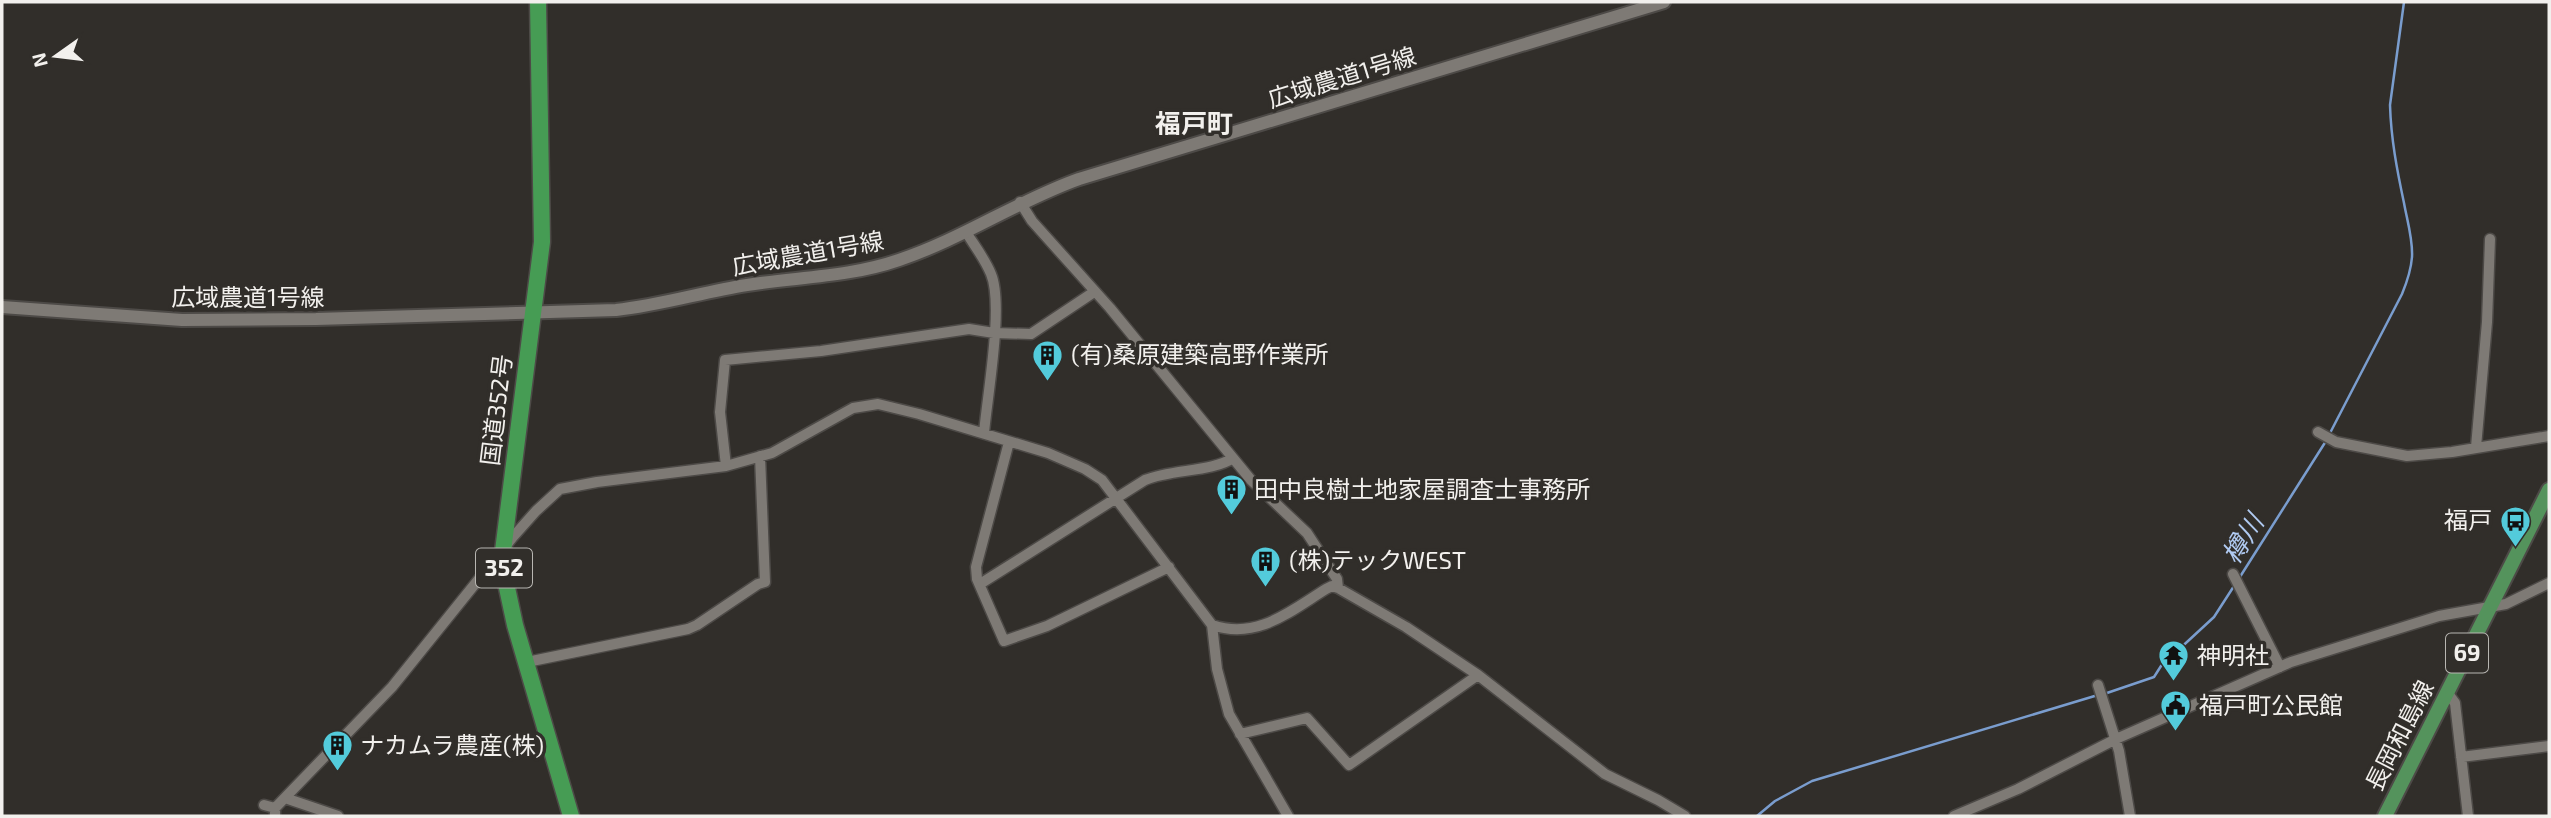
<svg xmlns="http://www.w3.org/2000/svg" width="2551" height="818" font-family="'Exo 2','Noto Sans JP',sans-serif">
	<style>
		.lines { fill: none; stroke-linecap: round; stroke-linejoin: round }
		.stream { stroke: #7a9dce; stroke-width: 2.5 }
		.minor-casing { stroke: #4d4a47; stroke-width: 13 }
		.tertiary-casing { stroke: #4d4a47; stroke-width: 16 }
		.primary-casing { stroke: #4d4a47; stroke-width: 18 }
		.trunk-casing { stroke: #4d4a47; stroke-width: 19 }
		.minor { stroke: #7e7a75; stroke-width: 10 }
		.tertiary { stroke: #7e7a75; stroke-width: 12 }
		.primary { stroke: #54935c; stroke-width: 14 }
		.trunk { stroke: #469c54; stroke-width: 16 }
		.labels { text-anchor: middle; stroke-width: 7; stroke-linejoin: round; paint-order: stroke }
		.shield { fill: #312e2a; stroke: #b8b6b2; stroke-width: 2 }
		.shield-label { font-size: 23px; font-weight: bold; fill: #f2f0ed }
		.street-label { font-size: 24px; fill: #f2f0ed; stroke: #312e2a }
		.poi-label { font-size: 24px; fill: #f2f0ed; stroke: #312e2a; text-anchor: start }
		.neighbourhood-label { font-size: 26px; font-weight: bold; fill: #f2f0ed; stroke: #312e2a }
		.water-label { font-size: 26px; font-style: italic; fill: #b0caf1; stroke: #312e2a }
	</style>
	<rect width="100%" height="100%" fill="#312e2a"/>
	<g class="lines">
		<path class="stream" d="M2329 435 2402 294C2407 282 2411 270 2412 257 2413 239 2407 220 2404 203 2397 170 2391 139 2390 105L2404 2
			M2238 580 2326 441
			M2104 694 2154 677 2161 666 2214 617 2234 586
			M1757 816 1775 801 1812 781 2098 695"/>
		<defs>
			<path id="minor" d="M1020 202 1032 221 1110 308 1251 480 1307 533 1337 579 1338 588
				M966 232C974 245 985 259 991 274 1004 305 987 397 984 433
				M2318 432 2336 442 2407 456 2452 452 2549 436
				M1009 442 976 567 977 579 1004 641 1047 626 1169 567
				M2476 447 2487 322 2490 239
				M726 466 720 412 725 360 821 351 969 329 994 333 1031 334 1094 292
				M2233 574 2280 667
				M980 584 1145 480C1172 469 1212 472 1233 458
				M1212 625C1257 640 1289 612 1326 589L1332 586 1338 588 1406 627 1478 675 1605 774 1658 800 1685 816
				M527 662 688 629 697 625 758 584 765 582 760 456
				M2098 685 2119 751 2130 816
				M2447 692 2455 703 2468 816
				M1240 734 1307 718 1349 765 1478 675
				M2461 757 2549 746
				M285 798 338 816
				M264 805 275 808
				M275 816V808L392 687 512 538 536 511 560 489 597 482 726 466 772 453 853 408 878 404 919 414 1048 453 1085 469 1102 480 1212 625 1217 669 1229 714 1288 816
				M1954 816 2018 789 2116 739 2291 662 2439 616 2506 604 2549 583"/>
			<path id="tertiary" d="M2 307 182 320 316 319 616 310C661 305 703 292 747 285 798 277 850 277 899 260 962 239 1017 201 1079 179L1664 2"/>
			<path id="primary" d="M2385 816 2549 490"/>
			<path id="trunk" d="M538 2 542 242 503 551 504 574 515 625 571 816"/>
		</defs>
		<use href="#minor" class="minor-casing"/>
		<use href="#tertiary" class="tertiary-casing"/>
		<use href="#primary" class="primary-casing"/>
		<use href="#trunk" class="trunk-casing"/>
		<use href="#minor" class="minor"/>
		<use href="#tertiary" class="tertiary"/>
		<use href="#primary" class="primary"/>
		<use href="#trunk" class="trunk"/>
	</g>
	<defs>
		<symbol id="building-pin" viewBox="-11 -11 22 30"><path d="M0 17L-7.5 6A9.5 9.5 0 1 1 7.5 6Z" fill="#53cbdb" stroke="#312e2a"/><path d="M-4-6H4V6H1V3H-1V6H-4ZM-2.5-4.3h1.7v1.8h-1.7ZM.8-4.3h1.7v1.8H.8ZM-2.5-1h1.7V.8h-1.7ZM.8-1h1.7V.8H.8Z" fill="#111"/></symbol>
		<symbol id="bus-pin" viewBox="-11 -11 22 30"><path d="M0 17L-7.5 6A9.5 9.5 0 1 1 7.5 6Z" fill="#53cbdb" stroke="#312e2a"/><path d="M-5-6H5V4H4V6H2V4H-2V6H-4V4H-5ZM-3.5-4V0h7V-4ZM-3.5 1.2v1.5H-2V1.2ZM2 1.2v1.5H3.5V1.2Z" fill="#111"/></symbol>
		<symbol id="temple-pin" viewBox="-11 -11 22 30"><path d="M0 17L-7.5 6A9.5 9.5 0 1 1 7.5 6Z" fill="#53cbdb" stroke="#312e2a"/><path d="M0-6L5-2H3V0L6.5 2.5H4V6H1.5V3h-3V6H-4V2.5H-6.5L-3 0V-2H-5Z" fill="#111"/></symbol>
		<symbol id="civic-pin" viewBox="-11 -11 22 30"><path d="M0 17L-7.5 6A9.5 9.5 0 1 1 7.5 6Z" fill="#53cbdb" stroke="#312e2a"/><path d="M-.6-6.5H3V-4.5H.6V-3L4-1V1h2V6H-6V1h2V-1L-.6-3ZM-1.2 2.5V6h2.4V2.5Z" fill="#111"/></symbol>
	</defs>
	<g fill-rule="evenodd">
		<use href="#building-pin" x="1030" y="338" width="35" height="47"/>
		<use href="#building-pin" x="1214" y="472" width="35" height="47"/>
		<use href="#bus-pin" x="2498" y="504" width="35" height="47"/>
		<use href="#building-pin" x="1248" y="544" width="35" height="47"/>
		<use href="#temple-pin" x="2156" y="638" width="35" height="47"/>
		<use href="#civic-pin" x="2158" y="688" width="35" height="47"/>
		<use href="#building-pin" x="320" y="728" width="35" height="47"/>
	</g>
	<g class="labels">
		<g class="shield">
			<rect x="476" y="548.5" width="56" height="39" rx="5"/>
			<rect x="2446" y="633.5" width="42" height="39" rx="5"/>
		</g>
		<g class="shield-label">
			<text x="504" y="576">352</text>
			<text x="2467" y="661">69</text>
		</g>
		<g class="street-label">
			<text transform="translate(1342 78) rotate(-17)" y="8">広域農道1号線</text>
			<text transform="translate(808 254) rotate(-10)" y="8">広域農道1号線</text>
			<text x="248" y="306">広域農道1号線</text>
			<text transform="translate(497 410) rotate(-83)" y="8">国道352号</text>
			<text transform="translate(2400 736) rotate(-63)" y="8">長岡和島線</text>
		</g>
		<g class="poi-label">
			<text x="1071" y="363">(有)桑原建築高野作業所</text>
			<text x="1254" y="498">田中良樹土地家屋調査士事務所</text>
			<text x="2492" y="529" text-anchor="end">福戸</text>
			<text x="1289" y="569">(株)テックWEST</text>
			<text x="2197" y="664">神明社</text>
			<text x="2199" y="714">福戸町公民館</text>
			<text x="360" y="754">ナカムラ農産(株)</text>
		</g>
		<g class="neighbourhood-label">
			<text x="1194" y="133">福戸町</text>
		</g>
		<g class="water-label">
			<text transform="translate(2243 539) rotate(-58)" y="9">樽川</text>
		</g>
	</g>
	<rect width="2551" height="818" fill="none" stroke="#f2f0ed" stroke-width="7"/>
	<g transform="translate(56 56) rotate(256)" stroke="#312e2a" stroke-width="5" paint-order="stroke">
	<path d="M0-5L12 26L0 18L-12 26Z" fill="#f2f0ed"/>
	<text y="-10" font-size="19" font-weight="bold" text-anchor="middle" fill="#f2f0ed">N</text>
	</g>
</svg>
